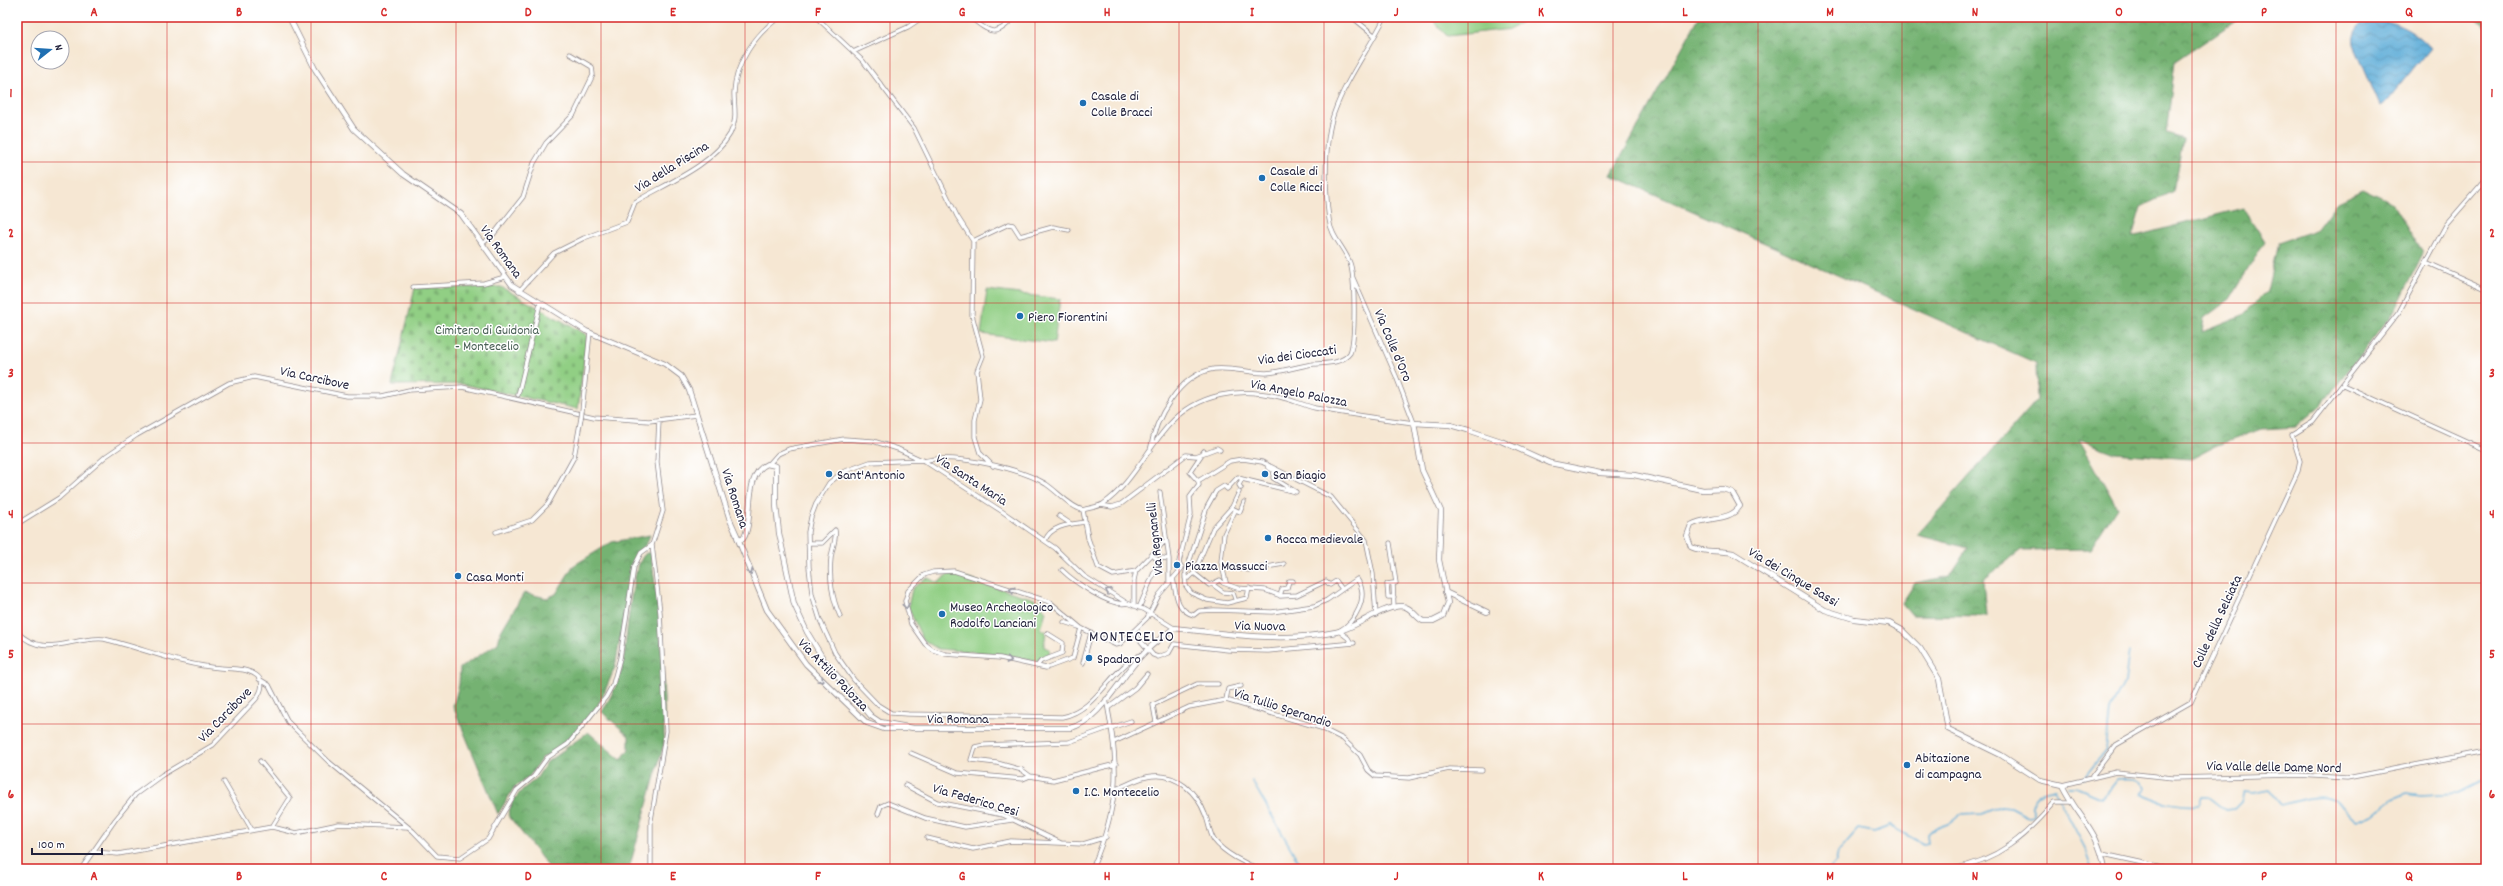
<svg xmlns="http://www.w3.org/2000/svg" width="2503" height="886" font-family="Dekko,sans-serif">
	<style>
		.green { fill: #91cf84; stroke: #5a7860 }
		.forest { fill: url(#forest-crowns); stroke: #4b6a56 }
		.cemetery { fill: url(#cemetery-stones); stroke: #5a7860 }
		.water { fill: url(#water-waves); stroke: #40688a }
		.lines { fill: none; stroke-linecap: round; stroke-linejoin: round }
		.stream { stroke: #5fadd8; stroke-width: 1.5 }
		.minor-casing { stroke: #8c8487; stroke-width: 5 }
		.tertiary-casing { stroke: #8c8487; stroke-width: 6 }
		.minor { stroke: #fff; stroke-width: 3.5 }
		.tertiary { stroke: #fff; stroke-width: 4.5 }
		.minor-bridge-casing { stroke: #8c8487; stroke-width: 5; stroke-linecap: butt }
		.minor-bridge { stroke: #fff; stroke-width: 3.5 }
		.oneway { stroke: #9c9ca7 }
		.grid { fill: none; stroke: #d62828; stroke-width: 1; stroke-opacity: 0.55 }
		.poi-dot { fill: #1f6fb2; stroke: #fff; stroke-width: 1.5 }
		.labels { text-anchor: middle; stroke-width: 3; stroke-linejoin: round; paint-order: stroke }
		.poi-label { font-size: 14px; fill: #22223b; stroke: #fff; text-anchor: start }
		.street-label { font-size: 14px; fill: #22223b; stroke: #fff }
		.park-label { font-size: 14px; fill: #495f55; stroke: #fff }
		.quarter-label { font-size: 16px; letter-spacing: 1px; fill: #22223b; stroke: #fff }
		.neatline { fill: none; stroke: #d62828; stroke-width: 1.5 }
		.grid-label { font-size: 13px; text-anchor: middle; font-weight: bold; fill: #d62828 }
	</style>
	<defs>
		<pattern id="forest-crowns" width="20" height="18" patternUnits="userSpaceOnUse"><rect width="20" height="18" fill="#74b272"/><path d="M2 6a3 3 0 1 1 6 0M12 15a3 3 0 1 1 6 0" fill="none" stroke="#5f905f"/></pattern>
		<pattern id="cemetery-stones" width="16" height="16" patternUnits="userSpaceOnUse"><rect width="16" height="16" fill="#91cf84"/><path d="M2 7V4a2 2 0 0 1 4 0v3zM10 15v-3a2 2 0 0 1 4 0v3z" fill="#7db173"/></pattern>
		<pattern id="water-waves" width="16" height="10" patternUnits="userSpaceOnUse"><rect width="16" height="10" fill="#5fadd8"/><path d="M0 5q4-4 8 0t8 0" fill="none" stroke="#4e8cb0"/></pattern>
	</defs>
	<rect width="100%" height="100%" fill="#fff"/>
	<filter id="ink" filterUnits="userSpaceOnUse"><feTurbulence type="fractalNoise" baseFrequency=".025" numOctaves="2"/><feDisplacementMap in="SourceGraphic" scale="8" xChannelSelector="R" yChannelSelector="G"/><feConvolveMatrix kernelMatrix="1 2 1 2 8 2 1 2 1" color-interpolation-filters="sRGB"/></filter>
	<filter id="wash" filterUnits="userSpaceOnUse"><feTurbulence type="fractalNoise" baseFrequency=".012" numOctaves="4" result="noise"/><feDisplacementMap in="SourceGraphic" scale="16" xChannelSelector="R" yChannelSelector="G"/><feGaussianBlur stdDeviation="0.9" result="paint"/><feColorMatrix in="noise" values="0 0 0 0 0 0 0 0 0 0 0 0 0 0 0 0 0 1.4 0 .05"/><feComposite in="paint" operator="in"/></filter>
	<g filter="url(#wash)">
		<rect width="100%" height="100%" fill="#f6e7d3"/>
		<path class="green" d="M1430 17H1528L1511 29 1447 36Z
			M987 290 1060 299 1054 343 981 334Z
			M949 573 1044 602 1042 607 1046 611 1041 629 1046 631 1044 647 1050 649 1049 655 1039 658 1038 662 1001 654 938 649 928 643 922 638 908 607 912 589 924 579 928 578 938 583Z"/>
		<path class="forest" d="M1699 17H2241L2175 62 2166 134 2183 139 2173 191 2141 207 2132 237 2243 208 2265 241 2230 299 2204 318 2202 332 2242 316 2267 291 2278 243 2316 230 2336 203 2363 190 2393 204 2423 253 2396 309 2323 403 2296 427 2261 429 2216 446 2191 459 2115 453 2079 439 2117 507 2090 549 2021 550 1983 580 1986 616 1912 615 1902 603 1915 583 1950 576 1968 548 1917 535 2037 400 2036 363 1611 175Z
			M2473 17H2486V28Z
			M650 535 646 545 635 556 615 667 602 698 592 715 563 747 542 758 529 777 514 788 498 814 453 706 459 685 460 668 498 643 501 631 524 593 547 598 556 594 573 566 612 542Z
			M646 553H651L660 623 664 699V744L629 869H550L508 815 512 802 523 789 536 779 547 762 588 732 621 760 629 749V736L602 712C610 698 617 686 621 671 628 645 629 567 646 553Z"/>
		<path class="cemetery" d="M501 287 587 335 578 409 462 384 392 385 415 288Z"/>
		<path class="water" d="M2368 18C2392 20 2413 29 2430 48L2387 101 2380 106 2354 45C2352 32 2358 26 2368 18Z"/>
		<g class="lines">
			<path class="stream" d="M2083 779 2106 750 2110 709 2125 681 2129 652
				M1252 781 1297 859 1307 869
				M2068 787H2076L2102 798 2117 779C2127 778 2141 777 2146 787L2141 794C2155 801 2183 807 2199 805L2202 797H2209L2226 810 2234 809 2241 802 2244 792 2253 793 2269 790 2281 805C2298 800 2322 792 2337 802 2344 806 2347 815 2357 821L2374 814 2392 799 2406 793 2421 795 2459 793 2486 779
				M2054 789 2087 852 2093 869
				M1830 869 1836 862 1838 852 1858 829 1874 832 1890 826 1923 844 1928 843 1927 834 1930 831 1950 823 1960 815 1981 814 2001 806 2011 807 2028 816 2035 815 2031 805C2035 792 2044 791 2056 789"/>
		</g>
	</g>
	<g filter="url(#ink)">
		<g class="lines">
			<defs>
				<path id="minor" d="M816 17 863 61 914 128 957 216 973 241 972 315 983 356 977 371 980 399 975 420V437L980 453 993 466
					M970 17C990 33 996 38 1014 17
					M1352 17 1374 35
					M853 52 908 27 923 17
					M973 241 1009 224 1013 225 1020 236 1053 227 1069 230
					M482 244 493 235 523 197 534 163 546 143 574 114 593 75 592 67 570 54
					M2426 262 2486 289
					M413 287 484 283 505 277
					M519 291 554 253 584 238 627 222 635 202C665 184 712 166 730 134 738 119 734 108 734 93 735 63 756 33 780 17
					M2343 385 2486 450
					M518 395 540 304
					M582 411 590 332
					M1150 451C1155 419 1179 374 1214 369 1232 367 1249 373 1266 373 1282 372 1298 366 1314 364 1326 363 1342 364 1350 353 1356 339 1355 277 1350 263 1344 247 1331 237 1329 219 1325 190 1324 141 1334 113 1346 79 1369 49 1385 17
					M923 460 870 462 843 472 829 483 816 504 811 517 808 532 809 567 812 594 820 620 835 653 854 680 878 705 891 713 908 714 1062 717C1098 710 1110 668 1142 654
					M924 461C953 453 1020 468 1046 484 1058 492 1070 507 1083 510L1088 538 1098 567 1113 575 1136 571
					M770 463 778 454 789 449 844 439 873 441 898 449 924 461 1003 512 1055 548 1084 576 1127 603 1143 609
					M1242 479 1296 492 1273 478 1274 470 1268 468 1267 464
					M1198 481 1190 472 1204 451
					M1160 492 1169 559V582
					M1101 505 1112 507 1121 504 1186 455 1196 456 1217 448 1220 450
					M1234 509 1240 512 1244 502
					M1083 510C1089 508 1098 507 1103 504 1131 485 1147 449 1169 425 1198 393 1239 387 1280 397 1292 400 1303 405 1315 408 1347 414 1381 419 1414 423L1396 376 1353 278
					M1059 516 1071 524
					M17 524 59 498 106 456 137 435 229 383 254 377 347 396H383L409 390 462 387 594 417 649 421 696 415
					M496 532 532 520 548 504 574 457 581 418
					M1045 541C1050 525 1072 524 1086 522
					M808 543H822L835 530C837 538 832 549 831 558 829 577 832 599 840 616
					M1390 543 1396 583H1393
					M1159 561 1162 558 1169 559
					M1223 569 1229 567 1249 570 1284 564
					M1062 570C1073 581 1111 608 1127 603
					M1186 572 1207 507 1216 491 1224 486 1227 489 1238 477 1242 479 1239 485 1241 488
					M1194 573 1209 585 1212 584 1223 592 1233 593 1235 599
					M1185 575 1186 586 1191 593 1207 600 1227 603 1247 598 1249 588
					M1173 578C1176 593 1176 611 1194 615L1199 611 1214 610 1272 612 1314 606 1327 600 1357 579C1370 597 1355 622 1339 631L1348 638 1351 643
					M1185 578H1189L1194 573 1213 528 1232 507 1239 492
					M1226 582 1221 562 1224 534 1235 511
					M1212 584 1220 580 1223 583 1237 588 1265 590 1281 596 1297 595 1326 581 1330 585 1336 581 1342 589
					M1280 596 1282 589 1287 588 1289 581H1293
					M1394 597H1388L1387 584 1393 583 1394 608
					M1134 606V580L1136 571 1165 541
					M1139 608 1159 561 1152 555
					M1145 610 1174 628
					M1064 622 1079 627
					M1081 628 1073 658 1046 668 1000 658 945 654 933 650 925 644 911 624 905 601 908 591 924 575 933 572 954 571 1050 602 1081 628 1116 645 1120 644 1147 618 1159 595 1182 568 1179 562 1191 514 1190 497 1199 485 1198 481 1230 461 1243 459 1262 462 1331 497 1366 540 1373 574 1376 615
					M17 632C45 660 72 636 104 639 143 648 180 665 220 668 231 669 246 668 256 675 265 681 262 691 256 699L213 745 162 775 136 794 115 820 81 869
					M1133 632 1153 655 1158 657 1169 653 1174 644 1228 650 1268 651 1354 643
					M1083 663 1091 633
					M1037 666 1041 661 1062 653 1063 643 1047 633
					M259 679 269 685 288 722 329 762 413 831 437 856 460 858 488 839 517 790 534 776 547 758 568 744 606 697 613 684 620 658 634 567 641 553 652 545
					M1226 700 1228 689 1241 686
					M1108 708 1135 688 1147 674
					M1156 722 1153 705 1197 684H1218
					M1111 728 1131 721
					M1114 742 1189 707 1226 700 1321 728 1343 739 1360 755 1368 770 1375 776 1409 778 1449 769 1482 770
					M911 753 957 773 1023 779 1030 776 1053 780 1116 764
					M260 761 290 798 272 827
					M1030 776 1022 770 997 763 971 760 975 747 984 745 1069 742 1111 727
					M2092 776 2116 745 2191 702 2298 471 2300 461 2292 435 2313 422 2399 312 2446 225 2486 179
					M224 782 252 830
					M905 785 937 802 1003 815 1061 843
					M2062 785 2116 772 2173 778 2298 775 2347 778 2486 751
					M1115 789C1128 785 1139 777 1152 776 1177 773 1197 793 1205 814 1209 823 1209 832 1214 840 1224 853 1245 864 1260 869
					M878 814 881 806 888 803 925 818 965 827 1012 820
					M927 838 973 849 1011 841 1083 844 1106 837
					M95 852 118 854 272 827 296 833 339 824 408 827
					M2103 854 2171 869
					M651 869V820L666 731 660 612 652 545 663 511 657 462 659 420
					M1092 869C1120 804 1120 767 1106 699
					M1952 869C1998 860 2025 837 2055 802H2072"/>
				<path id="tertiary" d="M289 17 315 69 354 129 403 174 461 214 512 285 586 331 665 364 681 376 689 390 730 520 739 540 743 539C755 522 742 475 767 464L776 466V505L779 533 794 604 807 632 824 660 871 716 880 722 913 728H1070C1100 721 1121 676 1143 654 1152 644 1164 636 1174 628 1227 634 1283 643 1336 632 1358 627 1378 608 1401 606 1411 606 1415 617 1423 621H1433L1443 616 1448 603 1439 560 1441 511 1422 470 1414 423 1450 425 1468 430 1501 441 1550 463 1600 473 1634 475 1703 490 1723 489 1732 492 1740 506C1730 522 1707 516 1691 525L1687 536 1691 547C1703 553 1719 550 1733 553L1825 610 1854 619 1889 623 1902 630 1920 648 1939 679 1948 729 2001 755 2040 780 2062 785C2078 818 2098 828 2105 869
					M737 537 767 610 806 664 867 723 884 729H905
					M1445 592 1487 612"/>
			</defs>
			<use href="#minor" class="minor-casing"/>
			<use href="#tertiary" class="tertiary-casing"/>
			<use href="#minor" class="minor"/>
			<use href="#tertiary" class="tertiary"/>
			<defs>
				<path id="minor-bridge" d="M581 418 582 411"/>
			</defs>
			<use href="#minor-bridge" class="minor-bridge-casing"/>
			<use href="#minor-bridge" class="minor-bridge"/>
		</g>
		<defs><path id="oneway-chevron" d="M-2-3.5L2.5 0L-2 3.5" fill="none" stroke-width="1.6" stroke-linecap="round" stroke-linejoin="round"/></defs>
		<g class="oneway">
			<use href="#oneway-chevron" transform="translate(750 572) rotate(67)"/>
			<use href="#oneway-chevron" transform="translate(1012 590) rotate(-164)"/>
			<use href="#oneway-chevron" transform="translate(1108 591) rotate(-151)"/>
			<use href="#oneway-chevron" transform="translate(906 606) rotate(81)"/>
			<use href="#oneway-chevron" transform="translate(1009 660) rotate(11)"/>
			<use href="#oneway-chevron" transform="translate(821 680) rotate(45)"/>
		</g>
	</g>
	<path class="grid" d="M167 17V869M311 17V869M456 17V869M601 17V869M745 17V869M890 17V869M1035 17V869M1179 17V869M1324 17V869M1468 17V869M1613 17V869M1758 17V869M1902 17V869M2047 17V869M2192 17V869M2336 17V869M17 162H2486M17 303H2486M17 443H2486M17 583H2486M17 724H2486"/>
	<g class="poi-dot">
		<circle cx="1083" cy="103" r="4"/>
		<circle cx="1262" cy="178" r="4"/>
		<circle cx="1020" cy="316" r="4"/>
		<circle cx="829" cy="474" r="4"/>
		<circle cx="1265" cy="474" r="4"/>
		<circle cx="1268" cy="538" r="4"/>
		<circle cx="1177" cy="565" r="4"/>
		<circle cx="458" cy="576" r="4"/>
		<circle cx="942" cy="614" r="4"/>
		<circle cx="1089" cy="658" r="4"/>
		<circle cx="1907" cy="765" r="4"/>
		<circle cx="1076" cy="791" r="4"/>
	</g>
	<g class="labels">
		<g class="poi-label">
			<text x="1091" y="100">Casale di<tspan x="1091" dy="16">Colle Bracci</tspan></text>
			<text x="1270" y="175">Casale di<tspan x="1270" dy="16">Colle Ricci</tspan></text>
			<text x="1028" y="321">Piero Fiorentini</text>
			<text x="837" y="479">Sant'Antonio</text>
			<text x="1273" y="479">San Biagio</text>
			<text x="1276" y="543">Rocca medievale</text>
			<text x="1185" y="570">Piazza Massucci</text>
			<text x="466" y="581">Casa Monti</text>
			<text x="950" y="611">Museo Archeologico<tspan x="950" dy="16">Rodolfo Lanciani</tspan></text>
			<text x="1097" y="663">Spadaro</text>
			<text x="1915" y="762">Abitazione<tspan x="1915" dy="16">di campagna</tspan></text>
			<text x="1084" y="796">I.C. Montecelio</text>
		</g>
		<g class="street-label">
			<text transform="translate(671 166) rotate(-32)" y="5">Via della Piscina</text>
			<text transform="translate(502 251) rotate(54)" y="5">Via Romana</text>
			<text transform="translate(1394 345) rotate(67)" y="5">Via Colle d'Oro</text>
			<text transform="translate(1297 354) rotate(-8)" y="5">Via dei Cioccati</text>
			<text transform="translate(315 377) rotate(12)" y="5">Via Carcibove</text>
			<text transform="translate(1299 392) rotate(11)" y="5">Via Angelo Palozza</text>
			<text transform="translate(972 479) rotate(33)" y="5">Via Santa Maria</text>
			<text transform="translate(736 498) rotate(72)" y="5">Via Romana</text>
			<text transform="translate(1154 539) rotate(-96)" y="5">Via Regnanelli</text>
			<text transform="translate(1794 576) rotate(31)" y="5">Via dei Cinque Sassi</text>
			<text transform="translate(2216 621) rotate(-65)" y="5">Colle della Selciata</text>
			<text transform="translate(1260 625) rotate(1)" y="5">Via Nuova</text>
			<text transform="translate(834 674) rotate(46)" y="5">Via Attilio Palozza</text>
			<text transform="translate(1283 707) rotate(18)" y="5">Via Tullio Sperandio</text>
			<text transform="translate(224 714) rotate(-46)" y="5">Via Carcibove</text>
			<text x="958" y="723">Via Romana</text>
			<text transform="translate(2274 766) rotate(1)" y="5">Via Valle delle Dame Nord</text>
			<text transform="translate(976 799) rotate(16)" y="5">Via Federico Cesi</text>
		</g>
		<g class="park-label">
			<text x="487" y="334">Cimitero di Guidonia<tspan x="487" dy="16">- Montecelio</tspan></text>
		</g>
		<g class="quarter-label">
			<text x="1132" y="641">MONTECELIO</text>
		</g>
	</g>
	<rect width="2503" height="886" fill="none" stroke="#fff" stroke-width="44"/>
	<g transform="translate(50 50) rotate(73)"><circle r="19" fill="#ffffff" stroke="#a7a7b1"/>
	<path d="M0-3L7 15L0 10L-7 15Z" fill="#1f6fb2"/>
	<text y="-6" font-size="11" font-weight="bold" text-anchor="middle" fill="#22223b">N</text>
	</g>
	<path d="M32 848v6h70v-6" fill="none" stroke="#22223b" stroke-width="2"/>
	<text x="38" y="848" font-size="12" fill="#22223b" stroke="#ffffff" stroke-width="3" paint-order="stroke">100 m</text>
	<rect x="22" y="22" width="2459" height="842" class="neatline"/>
	<g class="grid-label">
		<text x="94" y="16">A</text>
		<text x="239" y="16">B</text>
		<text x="384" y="16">C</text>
		<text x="528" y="16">D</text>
		<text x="673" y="16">E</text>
		<text x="818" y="16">F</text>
		<text x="962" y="16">G</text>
		<text x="1107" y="16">H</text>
		<text x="1252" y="16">I</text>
		<text x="1396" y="16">J</text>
		<text x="1541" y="16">K</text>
		<text x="1685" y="16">L</text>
		<text x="1830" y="16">M</text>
		<text x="1975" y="16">N</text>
		<text x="2119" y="16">O</text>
		<text x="2264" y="16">P</text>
		<text x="2409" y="16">Q</text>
		<text x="11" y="97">1</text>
		<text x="2492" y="97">1</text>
		<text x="11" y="237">2</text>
		<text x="2492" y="237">2</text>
		<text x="11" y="377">3</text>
		<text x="2492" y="377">3</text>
		<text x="11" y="518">4</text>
		<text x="2492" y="518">4</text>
		<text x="11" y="658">5</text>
		<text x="2492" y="658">5</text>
		<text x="11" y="798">6</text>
		<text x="2492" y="798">6</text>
		<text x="94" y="880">A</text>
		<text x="239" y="880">B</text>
		<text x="384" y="880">C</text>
		<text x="528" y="880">D</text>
		<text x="673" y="880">E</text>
		<text x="818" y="880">F</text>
		<text x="962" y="880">G</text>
		<text x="1107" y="880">H</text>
		<text x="1252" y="880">I</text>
		<text x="1396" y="880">J</text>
		<text x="1541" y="880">K</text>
		<text x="1685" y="880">L</text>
		<text x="1830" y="880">M</text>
		<text x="1975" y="880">N</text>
		<text x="2119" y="880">O</text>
		<text x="2264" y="880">P</text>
		<text x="2409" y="880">Q</text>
	</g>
</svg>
